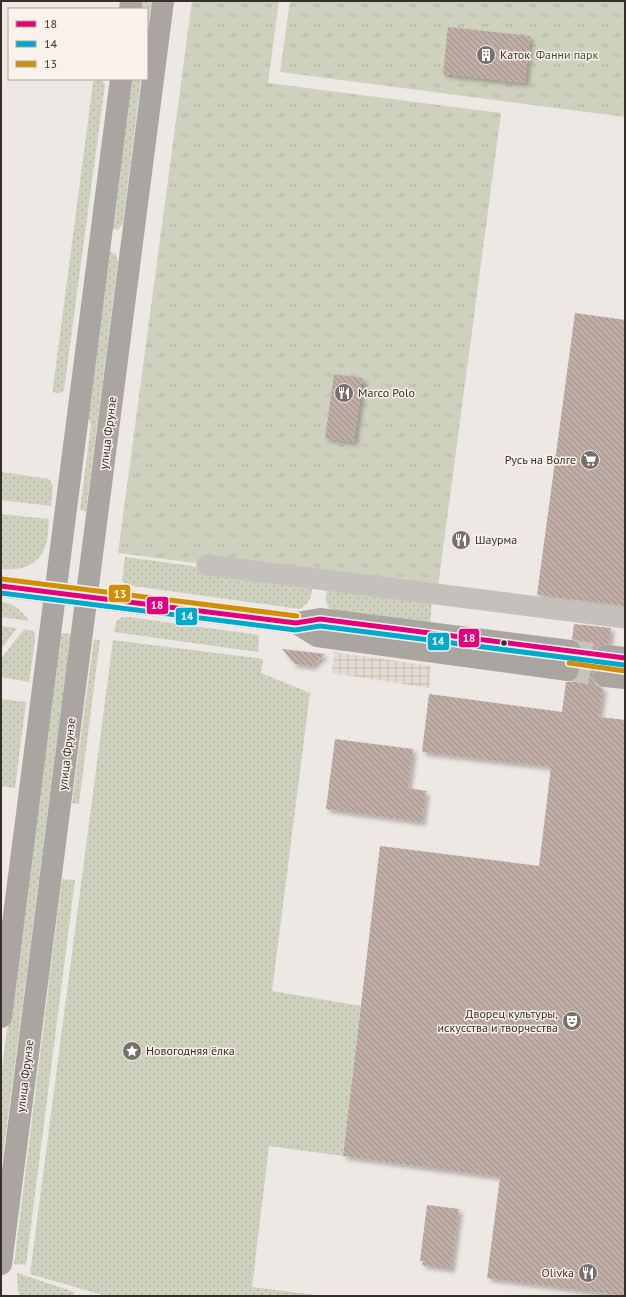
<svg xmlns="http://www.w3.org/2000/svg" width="626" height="1297" font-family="'PT Sans',sans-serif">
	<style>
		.grass { fill: url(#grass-dots) }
		.park { fill: url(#park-tufts) }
		.plaza { fill: url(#plaza-grid) }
		.building { fill: url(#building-back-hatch); filter: url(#shadow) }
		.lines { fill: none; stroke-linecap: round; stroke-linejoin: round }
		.major-tunnel { stroke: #c9c3be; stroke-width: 22; stroke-dasharray: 22 11; stroke-linecap: butt }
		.minor { stroke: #c6c0bc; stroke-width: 21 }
		.major { stroke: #aba5a1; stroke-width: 22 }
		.bus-1-casing { stroke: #f9f2eb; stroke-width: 8 }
		.bus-2-casing { stroke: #f9f2eb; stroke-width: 8 }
		.bus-3-casing { stroke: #f9f2eb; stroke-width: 8 }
		.bus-1 { stroke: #e5007d; stroke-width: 5 }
		.bus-2 { stroke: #00a9ce; stroke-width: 5 }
		.bus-3 { stroke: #d18e08; stroke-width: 5 }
		.bus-dot { fill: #372e2a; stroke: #f9f2eb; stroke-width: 1.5 }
		.labels { text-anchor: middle; stroke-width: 3; stroke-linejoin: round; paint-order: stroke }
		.poi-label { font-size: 12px; fill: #372e2a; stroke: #f9f2eb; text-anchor: start }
		.park-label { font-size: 12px; fill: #475330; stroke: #f9f2eb }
		.street-label { font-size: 12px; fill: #372e2a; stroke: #f9f2eb }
		.line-badge { stroke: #f9f2eb; stroke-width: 1.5 }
		.badge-label { font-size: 11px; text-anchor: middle; font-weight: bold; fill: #fff }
	</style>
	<defs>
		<pattern id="grass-dots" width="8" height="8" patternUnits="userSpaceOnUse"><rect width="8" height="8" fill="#ced1be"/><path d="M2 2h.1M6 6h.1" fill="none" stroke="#b2b4a3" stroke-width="1.8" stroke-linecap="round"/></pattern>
		<pattern id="park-tufts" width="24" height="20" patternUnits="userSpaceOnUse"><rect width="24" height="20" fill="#ced1be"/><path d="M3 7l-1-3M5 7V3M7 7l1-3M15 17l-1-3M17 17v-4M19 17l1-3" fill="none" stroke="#b2b4a3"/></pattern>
		<pattern id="plaza-grid" width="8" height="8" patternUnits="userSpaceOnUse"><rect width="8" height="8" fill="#e6dbd1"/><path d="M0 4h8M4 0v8" fill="none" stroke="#c6bcb4"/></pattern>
		<pattern id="building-back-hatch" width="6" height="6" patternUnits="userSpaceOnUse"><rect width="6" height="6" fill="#bfada6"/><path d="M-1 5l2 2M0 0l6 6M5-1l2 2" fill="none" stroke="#9c8d87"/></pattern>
		<filter id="shadow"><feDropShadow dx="3.5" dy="3.5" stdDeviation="2" flood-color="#0004"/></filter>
	</defs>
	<rect width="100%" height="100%" fill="#ede8e3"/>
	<path class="grass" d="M139 1H151L147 35V9H138Z
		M95 79H101L105 84 64 390C61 394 58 394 53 392V388L93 83Z
		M129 79H141L123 223 119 229 117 230 112 229Z
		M110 252 116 254 118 261 86 511 80 510 91 425 87 414Z
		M1 472 49 479 53 486 51 506 1 500Z
		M1 514 49 519C48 528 48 537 46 544 40 566 20 571 1 569Z
		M125 557 313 582C312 594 311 603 300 609L133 586 122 582Z
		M328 584 432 598 430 627 333 612C323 603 326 597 328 584Z
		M1 602C14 603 22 611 29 621L1 617Z
		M128 617 259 635 258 652 114 632 116 622 120 618Z
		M1 626 17 628 1 649Z
		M24 629 34 631 35 640 29 682 1 677V659Z
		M59 633 71 634 1 1170V1076Z
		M94 639 100 640 79 804 72 803Z
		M113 640 263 659 261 673 310 693 272 991 361 1006 343 1156 269 1146 252 1287 324 1296H106L30 1274Z
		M1 699 26 702 15 788 1 786Z
		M62 879 75 880 26 1265 14 1264Z
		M17 1273 74 1292V1296H20L18 1291Z"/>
	<path class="park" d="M192 1H279L268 83 501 113 437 594 118 553Z
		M290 1H625V117L280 72Z"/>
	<path class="plaza" d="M334 652 431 666 429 688 332 673Z"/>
	<path class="building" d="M448 27 530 36 525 83 443 74Z
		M575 313 625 320V606L537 595Z
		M334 374 363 378 354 442 325 438Z
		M574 624 611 628 609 644 602 645 597 648 595 654V661L599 665 595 669 593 674V681L597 686 603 688 599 717 625 720V1296L487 1278 500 1177 343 1156 380 846 539 866 551 767 422 752 429 694 562 712 566 682H572L578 678 580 671V666L577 661 580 658 582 653V647L578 641 572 639Z
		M282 649 325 654 312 666 295 664Z
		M335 739 413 749 408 788 426 791 422 822 326 809Z
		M427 1205 459 1209 451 1269 422 1265 423 1261H420Z"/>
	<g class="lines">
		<path class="major-tunnel" d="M570 651 607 656
			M568 670 605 676"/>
		<path class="minor" d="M207 565 625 618"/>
		<path class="major" d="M130 9 131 1
			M1 586 296 623 320 619 570 651
			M296 623 317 636 568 670
			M607 656 625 658
			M605 676 625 678
			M1 1017 121 79
			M1 1264 163 1"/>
		<defs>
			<path id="bus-1" d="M1 586 296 623 320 619 625 658"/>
			<path id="bus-2" d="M1 593 295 630 320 626 624 665"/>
			<path id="bus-3" d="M2 579 297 616
				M569 663 625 671"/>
		</defs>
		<use href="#bus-1" class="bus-1-casing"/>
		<use href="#bus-2" class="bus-2-casing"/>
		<use href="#bus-3" class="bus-3-casing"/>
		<use href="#bus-1" class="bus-1"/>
		<use href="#bus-2" class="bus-2"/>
		<use href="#bus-3" class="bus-3"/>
	</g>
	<defs>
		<symbol id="building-disc" viewBox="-11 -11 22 22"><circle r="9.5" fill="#776f6b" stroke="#f9f2eb"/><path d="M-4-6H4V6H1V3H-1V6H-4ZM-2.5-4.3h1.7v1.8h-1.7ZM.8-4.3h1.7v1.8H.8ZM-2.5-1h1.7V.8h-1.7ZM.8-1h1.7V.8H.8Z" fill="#fff"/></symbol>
		<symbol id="restaurant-disc" viewBox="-11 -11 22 22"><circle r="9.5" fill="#776f6b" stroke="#f9f2eb"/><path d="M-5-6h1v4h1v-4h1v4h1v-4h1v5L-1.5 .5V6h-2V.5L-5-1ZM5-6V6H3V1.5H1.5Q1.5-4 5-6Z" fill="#fff"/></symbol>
		<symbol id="supermarket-disc" viewBox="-11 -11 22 22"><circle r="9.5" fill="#776f6b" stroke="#f9f2eb"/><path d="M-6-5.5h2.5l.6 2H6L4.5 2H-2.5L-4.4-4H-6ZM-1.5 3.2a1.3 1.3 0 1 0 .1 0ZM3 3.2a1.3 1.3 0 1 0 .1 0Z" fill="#fff"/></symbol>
		<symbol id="theatre-disc" viewBox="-11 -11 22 22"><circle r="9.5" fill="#776f6b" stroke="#f9f2eb"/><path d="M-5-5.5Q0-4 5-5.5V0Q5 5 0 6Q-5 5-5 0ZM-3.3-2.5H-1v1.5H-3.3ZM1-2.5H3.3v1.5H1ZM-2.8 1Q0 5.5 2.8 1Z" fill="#fff"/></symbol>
		<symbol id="sight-disc" viewBox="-11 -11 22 22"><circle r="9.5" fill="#776f6b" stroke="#f9f2eb"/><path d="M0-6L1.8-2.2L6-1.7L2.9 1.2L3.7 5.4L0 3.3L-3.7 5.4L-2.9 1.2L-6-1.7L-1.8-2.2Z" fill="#fff"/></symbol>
	</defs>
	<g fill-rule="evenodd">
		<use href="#building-disc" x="475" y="44" width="22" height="22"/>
		<use href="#restaurant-disc" x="333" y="382" width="22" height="22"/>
		<use href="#supermarket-disc" x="579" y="449" width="22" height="22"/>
		<use href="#restaurant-disc" x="450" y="529" width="22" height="22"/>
		<use href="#theatre-disc" x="561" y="1010" width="22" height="22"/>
		<use href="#sight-disc" x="121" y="1040" width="22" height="22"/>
		<use href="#restaurant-disc" x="577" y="1262" width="22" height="22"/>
	</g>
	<circle class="bus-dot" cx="504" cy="643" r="3.5"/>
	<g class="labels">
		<g class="poi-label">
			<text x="500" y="59">Каток</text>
			<text x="358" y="397">Marco Polo</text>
			<text x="576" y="464" text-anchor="end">Русь на Волге</text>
			<text x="475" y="544">Шаурма</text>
			<text x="558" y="1018" text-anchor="end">Дворец культуры,<tspan x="558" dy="14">искусства и творчества</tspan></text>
			<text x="146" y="1055">Новогодняя ёлка</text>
			<text x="574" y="1277" text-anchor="end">Olivka</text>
		</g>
		<g class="park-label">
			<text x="567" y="59">Фанни парк</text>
		</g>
		<g class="street-label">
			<text transform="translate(108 433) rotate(-83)" y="4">улица Фрунзе</text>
			<text transform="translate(67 754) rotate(-83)" y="4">улица Фрунзе</text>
			<text transform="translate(25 1076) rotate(-83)" y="4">улица Фрунзе</text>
		</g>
	</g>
	<g class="line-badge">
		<rect x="108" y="584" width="23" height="19" rx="4" fill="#d18e08"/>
		<rect x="146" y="596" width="23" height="19" rx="4" fill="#e5007d"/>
		<rect x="175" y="607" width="23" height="19" rx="4" fill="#00a9ce"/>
		<rect x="458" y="628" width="22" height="20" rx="4" fill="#e5007d"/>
		<rect x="427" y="632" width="23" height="19" rx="4" fill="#00a9ce"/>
	</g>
	<g class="badge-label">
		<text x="120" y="598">13</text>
		<text x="157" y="609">18</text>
		<text x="187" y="620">14</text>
		<text x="469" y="642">18</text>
		<text x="438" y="645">14</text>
	</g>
	<rect width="626" height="1297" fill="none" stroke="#372e2a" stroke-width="4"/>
	<rect x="8" y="8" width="140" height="72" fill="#f9f2eb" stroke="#aba49e"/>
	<rect x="16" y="21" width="20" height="6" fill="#e5007d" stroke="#aba49e"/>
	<text x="44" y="28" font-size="12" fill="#372e2a">18</text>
	<rect x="16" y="41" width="20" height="6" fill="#00a9ce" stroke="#aba49e"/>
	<text x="44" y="48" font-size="12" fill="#372e2a">14</text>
	<rect x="16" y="61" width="20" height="6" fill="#d18e08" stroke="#aba49e"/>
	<text x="44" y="68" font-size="12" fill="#372e2a">13</text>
</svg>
